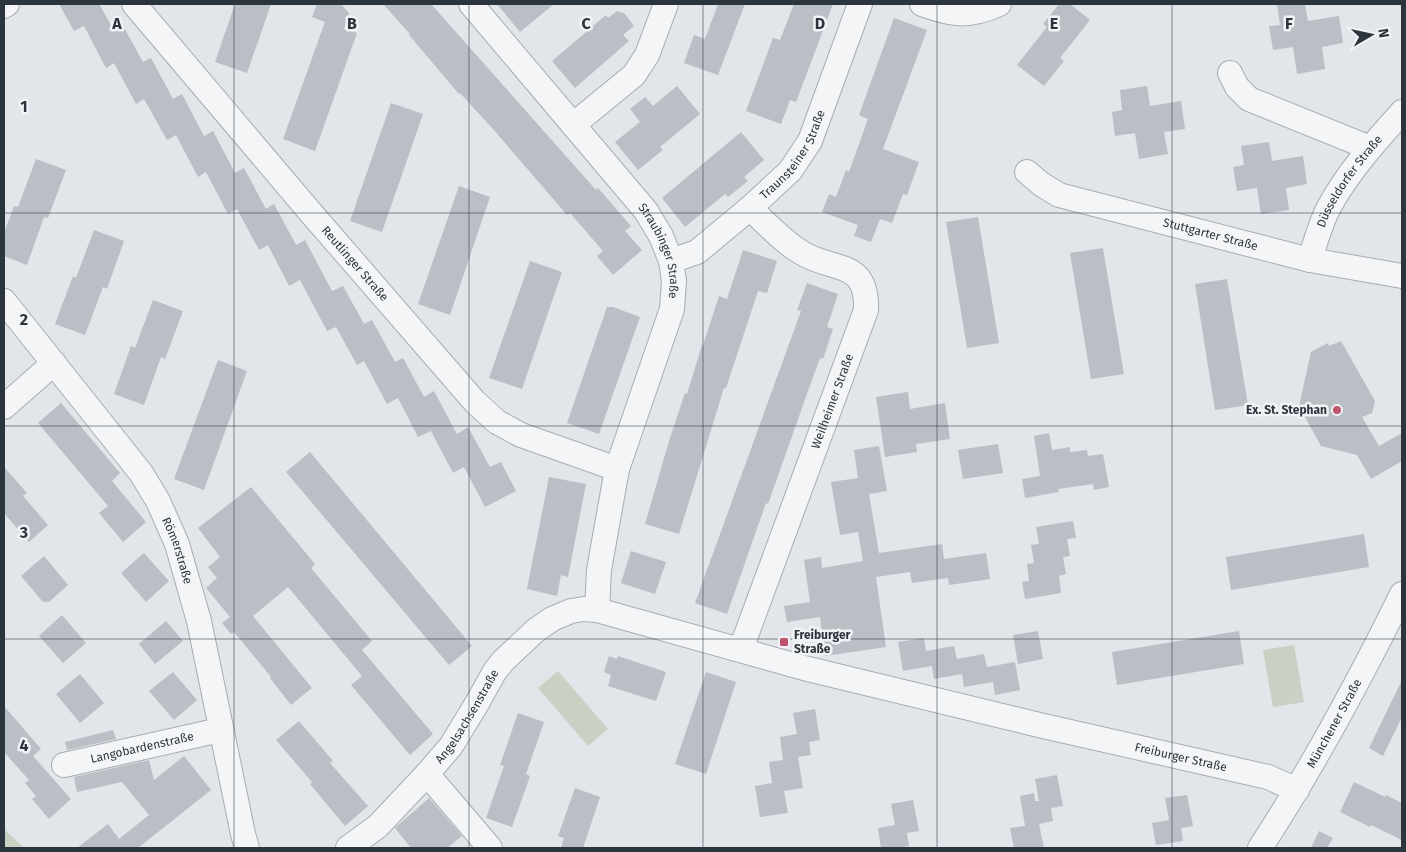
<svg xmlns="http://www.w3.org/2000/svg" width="1406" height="852" font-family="'Fira Sans',sans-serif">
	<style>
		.green { fill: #c8d1c4 }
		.building { fill: #babec5 }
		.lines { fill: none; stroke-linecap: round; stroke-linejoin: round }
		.minor-casing { stroke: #a8acb2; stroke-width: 26 }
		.minor { stroke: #f4f5f7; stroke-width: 24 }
		.grid { fill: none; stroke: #2c343e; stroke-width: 1; stroke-opacity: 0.55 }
		.poi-dot { fill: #bf556b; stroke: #f1f3f6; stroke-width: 2 }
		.labels { text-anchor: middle; stroke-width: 5; stroke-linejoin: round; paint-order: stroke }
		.street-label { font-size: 12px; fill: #2c343e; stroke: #f1f3f6 }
		.poi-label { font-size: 12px; font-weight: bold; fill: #2c343e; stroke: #f1f3f6; text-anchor: end }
		.grid-label { font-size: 16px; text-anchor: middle; font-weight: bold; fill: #2c343e; stroke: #f1f3f6; stroke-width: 5; stroke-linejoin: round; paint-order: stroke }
	</style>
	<rect width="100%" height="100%" fill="#e2e5e9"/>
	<path class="green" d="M1294 645 1304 702 1273 707 1263 650Z
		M558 671 608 729 588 746 538 688Z
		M4 829 24 848H4Z"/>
	<path class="building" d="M59 4H99L112 27 121 22 143 62 151 58 173 99 182 94 204 136 213 131 235 173 244 168 266 209 274 204 296 245 305 240 332 291 343 286 364 324 372 320 395 362 403 358 424 397 434 391 457 434 468 427 490 467 501 462 516 491 485 507 464 467 453 473 431 431 418 437 398 398 387 404 364 361 357 365 336 327 327 331 300 280 289 286 268 245 259 250 237 209 228 214 206 172 198 177 176 135 167 140 144 99 136 104 114 63 106 68 84 26 74 31Z
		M235 4H271L247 73 215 62Z
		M317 4H341L349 13 344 29 357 33 315 151 283 139 325 22 312 17Z
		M383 4H431L596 190 598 188 631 226 625 231 642 250 613 275 597 256 603 251 570 213 567 215 493 129 460 93 459 94 409 35 410 34Z
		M497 4H554L520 32Z
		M718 4H745L718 75 684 63 694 35 705 39Z
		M794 4H833L796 102 790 100 781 124 746 111 773 38 780 40Z
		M1059 4H1070L1090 20 1060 58 1064 61 1044 86 1017 65 1047 27 1043 24Z
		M1286 4H1305L1308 21 1339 16 1343 43 1322 47 1325 69 1297 74 1293 47 1273 50 1269 26 1280 25 1277 5Z
		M617 11 625 14 634 26 623 35 629 41 575 88 552 61 606 15 608 18Z
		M894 18 927 30 883 149 919 162 907 195 903 194 892 223 880 219 871 242 854 236 858 225 822 212 829 194 836 197 846 170 849 172 868 119 859 115Z
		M677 86 700 114 660 147 663 150 638 170 615 142 640 122 630 109 645 97 653 106Z
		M1147 86 1150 106 1181 101 1185 129 1164 132 1168 154 1139 159 1135 133 1115 136 1112 112 1122 110 1120 90Z
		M391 103 423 114 382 232 350 221Z
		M741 132 764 160 744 177 748 181 728 197 725 194 685 227 662 198Z
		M1269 142 1272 161 1303 156 1307 184 1286 188 1289 210 1261 214 1257 188 1237 191 1233 167 1244 165 1241 146Z
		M36 159 66 170 48 218 44 217 27 265 4 256V233L14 206 18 207Z
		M459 186 490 197 450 315 418 304Z
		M978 217 999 343 967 348 946 222Z
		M94 230 124 241 107 289 103 287 85 335 55 324 73 276 76 278Z
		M1103 248 1124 374 1091 379 1070 253Z
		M743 250 777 261 767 293 758 291 726 388H724L679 534 645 524 669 441 685 393 687 394 702 345H703L719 296 727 299Z
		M530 261 562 272 522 389 489 378Z
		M1227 279 1248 405 1215 410 1195 284Z
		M807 283 838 294 827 327 833 329 823 359 820 358 808 391 768 504 766 503 727 614 695 603 801 311 797 310Z
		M153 300 183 311 165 359 161 357 144 405 114 394 131 346 135 348Z
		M607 307H613L640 317 599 434 567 423Z
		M1341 341 1375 401 1372 413 1362 417 1379 446 1402 433V461L1371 479 1357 455 1321 446 1299 406 1311 352 1328 343 1329 346Z
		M218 360 247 371 204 490 174 479Z
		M908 392 910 409 945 403 950 439 916 444 917 452 885 457 876 397Z
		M61 403 120 473 112 481 146 522 123 542 99 513 108 506 38 423Z
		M1049 433 1052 450 1070 447V452L1087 450 1088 456 1103 454 1109 487 1094 490 1093 484 1058 489 1059 492 1025 498 1022 479 1040 476 1034 436Z
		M998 444 1003 473 963 479 958 450Z
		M879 446 887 491 869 494 879 553 942 544 944 559 986 553 990 579 949 585 948 578 912 583 910 572 876 577 886 647 825 656 820 617 787 622 784 606 810 602 804 560 821 557 822 568 863 561 858 532 840 535 831 482 858 478 854 450Z
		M310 452 472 646 449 665 286 472Z
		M4 467 27 493 23 496 48 525 29 542 4 513Z
		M549 477 586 484 568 577 561 575 557 596 527 589Z
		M251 487 315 564 311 568 372 641 362 650 433 734 410 755 351 685 362 676 288 587 253 616 312 688 291 705 270 678 271 677 234 632 231 634 222 623 230 617 206 588 217 578 208 567 220 557 198 528Z
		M1073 521 1076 538 1067 539 1070 556 1063 557 1066 574 1059 576 1061 593 1025 599 1022 582 1029 581 1027 564 1034 563 1031 545 1039 544 1036 527Z
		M1364 534 1369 567 1231 590 1226 557Z
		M631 551 666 562 655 594 621 583Z
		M144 553 169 581 146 602 121 573Z
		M44 556 68 585 49 602H43L21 576Z
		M62 615 86 643 63 663 39 636Z
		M166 621 183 641 155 664 139 644Z
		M1038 631 1043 659 1018 664 1013 635Z
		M1239 631 1244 664 1117 685 1112 652Z
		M924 638 926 651 954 646 957 659 984 654 987 667 1015 662 1020 690 995 695 993 682 964 687 962 674 934 679 932 666 903 671 898 642Z
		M609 656 617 659 618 656 666 672 656 701 608 686 611 675 604 672Z
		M173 672 197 700 174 720 149 691Z
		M706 672 736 682 706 774 675 764Z
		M80 674 104 703 80 723 56 694Z
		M1402 680V717L1383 756 1369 748Z
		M4 706 41 749 33 756 71 799 49 819 32 799 36 796 25 783 29 780 4 752Z
		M815 709 820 740 809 742 811 755 798 757 803 788 784 791 788 813 760 817 755 786 772 783 769 762 783 760 780 737 797 734 793 713Z
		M518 713 544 722 526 774 530 776 512 827 486 818 504 766 500 765Z
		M299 721 333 761 330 763 368 806 345 826 310 784 312 782 276 740Z
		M113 730 116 739 67 750 65 742Z
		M184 756 211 790 138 848H77L108 824 119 839 149 815 122 782 77 792 74 777 149 760 154 780Z
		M1057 775 1063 806 1051 808 1053 821 1039 824 1044 848H1014L1010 828 1025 826 1020 796 1034 793 1035 801H1039L1035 779Z
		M1354 782 1385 797 1386 795 1402 803V840L1371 825 1370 827 1340 812Z
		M575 788 600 797 583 848H561L564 838 558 836Z
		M1187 795 1193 826 1181 828 1183 841 1156 845 1152 823 1169 820 1165 798Z
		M429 798 462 836 447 848H411L395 828Z
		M913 800 919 831 907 833 909 846 896 848H881L878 828 895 825 891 804Z
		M1319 831 1333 838 1327 848H1311Z"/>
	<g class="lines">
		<defs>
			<g id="minor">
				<path id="s1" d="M134 4 311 213 475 402 497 422 521 435 617 469"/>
				<path id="s2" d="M471 4 646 211 661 236 671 261 674 281 672 309 617 469 599 570 597 610"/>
				<path d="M922 4C952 15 968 18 999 4"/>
				<path d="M4 6 7 4"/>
				<path d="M1230 73 1237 87 1249 99 1370 148"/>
				<path d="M573 125 634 75 647 55 666 4"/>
				<path id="s3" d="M1027 172 1041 184 1059 195 1310 260 1402 276"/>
				<path id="s4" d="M1310 260C1315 243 1320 225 1328 209 1347 173 1375 142 1402 112"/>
				<path id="s5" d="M671 261 697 252 750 208 790 171 810 141 860 4"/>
				<path id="s6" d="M4 301 141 473 158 501 177 544 199 621 243 834 247 848"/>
				<path d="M4 407 54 363"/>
				<path id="s7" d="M741 649 866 310C868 259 833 272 802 253 782 241 767 224 750 208"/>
				<path id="s8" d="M64 765 220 730"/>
				<path d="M427 774 490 848"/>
				<path id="s9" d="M348 848 378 826 427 774 451 746 476 705 495 671 503 661 536 630 552 619 571 611 584 609 597 610 804 668 1039 725 1268 777 1297 790"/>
				<path id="s10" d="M1260 848C1313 767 1359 681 1402 594"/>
			</g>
		</defs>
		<use href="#minor" class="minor-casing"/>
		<use href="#minor" class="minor"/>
	</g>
	<path class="grid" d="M234 4V848M469 4V848M703 4V848M937 4V848M1172 4V848M4 213H1402M4 426H1402M4 639H1402"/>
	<g class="poi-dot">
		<circle cx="1337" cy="410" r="5"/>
		<rect x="779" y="637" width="10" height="10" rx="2.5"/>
	</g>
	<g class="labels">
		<g class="street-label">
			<text dy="4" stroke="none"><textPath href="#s5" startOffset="166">Traunsteiner Straße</textPath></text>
			<text dy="4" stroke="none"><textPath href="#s4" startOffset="89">Düsseldorfer Straße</textPath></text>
			<text dy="4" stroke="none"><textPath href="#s3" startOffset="196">Stuttgarter Straße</textPath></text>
			<text dy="4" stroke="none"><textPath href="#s2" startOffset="314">Straubinger Straße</textPath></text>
			<text dy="4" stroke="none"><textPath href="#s1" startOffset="341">Reutlinger Straße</textPath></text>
			<text dy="4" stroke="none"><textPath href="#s7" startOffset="264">Weilheimer Straße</textPath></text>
			<text dy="4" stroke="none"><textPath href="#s6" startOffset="306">Römerstraße</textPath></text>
			<text dy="4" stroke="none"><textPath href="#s9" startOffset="179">Angelsachsenstraße</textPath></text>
			<text dy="4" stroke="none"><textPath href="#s10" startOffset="145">Münchener Straße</textPath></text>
			<text dy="4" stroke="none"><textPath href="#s8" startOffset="80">Langobardenstraße</textPath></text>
			<text dy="4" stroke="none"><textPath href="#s9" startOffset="959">Freiburger Straße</textPath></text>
		</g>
		<g class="poi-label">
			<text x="1327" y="414">Ex. St. Stephan</text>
			<text x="794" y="639" text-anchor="start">Freiburger<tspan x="794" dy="14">Straße</tspan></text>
		</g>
	</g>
	<g class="grid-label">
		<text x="117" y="29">A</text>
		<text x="352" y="29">B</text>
		<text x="586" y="29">C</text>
		<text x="820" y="29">D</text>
		<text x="1054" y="29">E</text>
		<text x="1289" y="29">F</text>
		<text x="24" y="112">1</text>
		<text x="24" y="325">2</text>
		<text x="24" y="538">3</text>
		<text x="24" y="751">4</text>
	</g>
	<rect width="1406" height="852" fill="none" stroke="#2c343e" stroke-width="10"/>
	<g transform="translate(1371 35) rotate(81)" stroke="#f1f3f6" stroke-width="4" paint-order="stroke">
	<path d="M0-4L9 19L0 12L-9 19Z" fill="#2c343e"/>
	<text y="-8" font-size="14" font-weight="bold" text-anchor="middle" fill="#2c343e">N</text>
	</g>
</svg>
